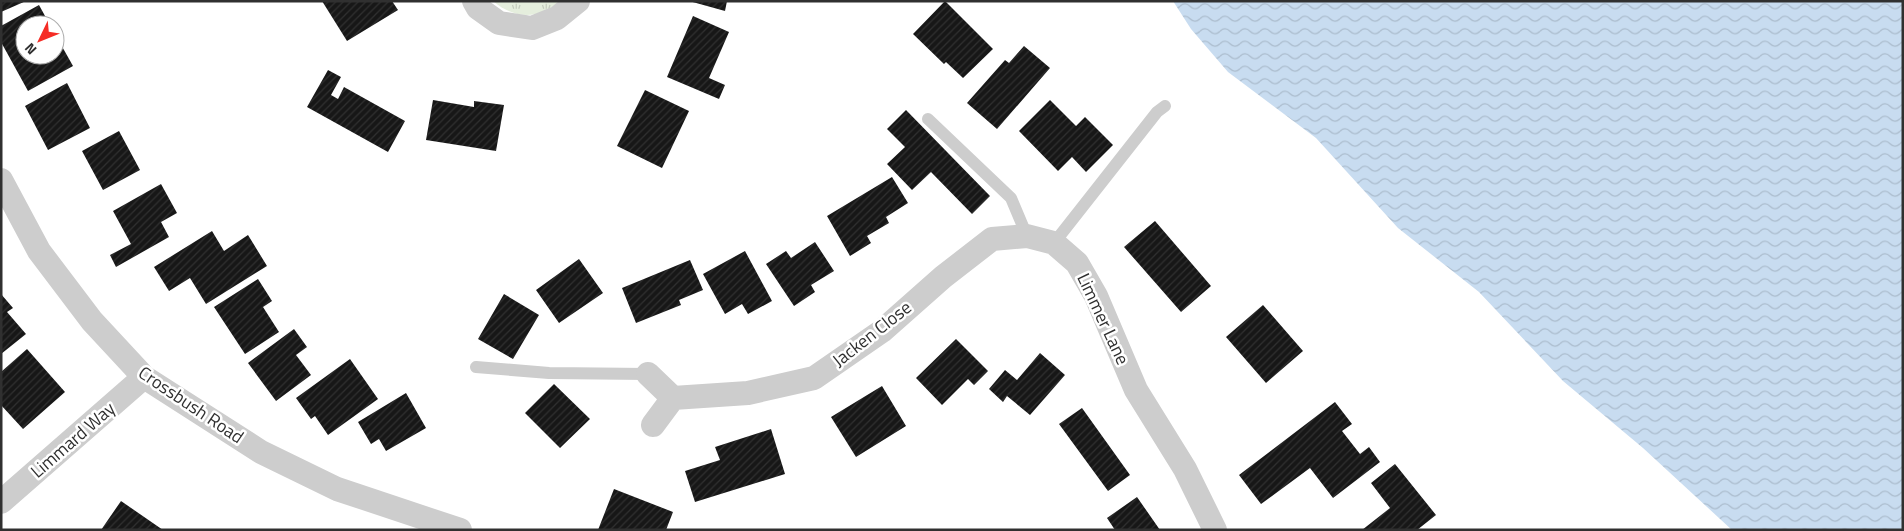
<svg xmlns="http://www.w3.org/2000/svg" width="1904" height="531" font-family="'Titillium Web',sans-serif">
	<style>
		.grass { fill: url(#grass-tufts) }
		.water { fill: url(#water-waves) }
		.building { fill: url(#building-hatch) }
		.lines { fill: none; stroke-linecap: round; stroke-linejoin: round }
		.lane { stroke: #cdcdcd; stroke-width: 12 }
		.street { stroke: #cdcdcd; stroke-width: 24 }
		.labels { text-anchor: middle; stroke-width: 5; stroke-linejoin: round; paint-order: stroke }
		.street-label { font-size: 18px; fill: #303030; stroke: #fff }
	</style>
	<defs>
		<pattern id="grass-tufts" width="24" height="20" patternUnits="userSpaceOnUse" patternTransform="scale(1.25)"><rect width="24" height="20" fill="#e5eedd"/><path d="M3 7l-1-3M5 7V3M7 7l1-3M15 17l-1-3M17 17v-4M19 17l1-3" fill="none" stroke="#c5ccbe"/></pattern>
		<pattern id="water-waves" width="16" height="10" patternUnits="userSpaceOnUse" patternTransform="scale(1.25)"><rect width="16" height="10" fill="#c8dcf0"/><path d="M0 5q4-4 8 0t8 0" fill="none" stroke="#acbdce"/></pattern>
		<pattern id="building-hatch" width="6" height="6" patternUnits="userSpaceOnUse" patternTransform="scale(1.25)"><rect width="6" height="6" fill="#171717"/><path d="M-1 1l2-2M0 6l6-6M5 7l2-2" fill="none" stroke="#303030"/></pattern>
	</defs>
	<rect width="100%" height="100%" fill="#fff"/>
	<path class="grass" d="M493 1H560C539 20 514 19 493 1Z"/>
	<path class="water" d="M1173 1H1903V530H1732L1643 448 1563 381 1479 292 1398 228 1316 138 1228 72 1191 29Z"/>
	<path class="building" d="M1 1H26L1 12Z
		M322 1H392L398 10 347 41Z
		M689 1H727L725 11Z
		M945 1 993 49 963 78 946 62 944 64 913 34Z
		M39 5 50 25H25V55H55V34L73 66 28 91 1 42V26Z
		M693 16 729 32 709 78 725 85 719 99 667 77Z
		M1024 46 1050 68 997 129 967 103 1005 60 1009 63Z
		M328 70 341 77 331 95 338 99 344 87 405 121 388 152 307 107Z
		M67 83 90 128 48 150 25 106Z
		M645 90 689 111 662 168 617 146Z
		M433 100 474 107V101L504 105 496 151 426 140Z
		M1050 100 1076 126 1085 117 1113 145 1086 172 1072 157 1058 171 1019 131Z
		M906 110 990 196 972 214 931 172 912 190 887 164 905 147 887 129Z
		M119 131 140 170 103 190 82 151Z
		M892 177 908 203 886 217 889 223 867 236 871 243 850 256 827 216Z
		M161 184 177 213 161 222 169 237 116 267 110 255 131 244 113 211Z
		M1155 221 1211 286 1181 312 1124 247Z
		M212 231 224 251 248 235 267 266 206 304 190 278 169 291 154 267Z
		M815 242 834 271 811 285 815 292 794 306 766 264 786 251 791 258Z
		M745 251 772 301 748 314 742 304 725 314 703 274Z
		M579 259 603 293 559 323 536 290Z
		M690 260 703 290 679 300 681 305 636 323 622 288Z
		M258 279 272 301 263 307 279 332 245 354 214 307Z
		M1 294 13 308 7 312 26 334 1 354Z
		M504 294 539 315 513 359 478 339Z
		M1263 305 1303 351 1266 383 1226 337Z
		M294 329 307 347 296 355 311 375 276 401 248 363Z
		M956 339 988 371 974 385 968 379 942 405 916 378Z
		M27 349 65 392 23 429 1 405V372Z
		M1040 353 1065 375 1030 415 1007 396 1003 402 989 389 1005 370 1017 380Z
		M350 359 378 399 328 435 315 416 311 419 296 398Z
		M554 384 590 419 560 448 525 413Z
		M882 386 906 426 856 457 831 417Z
		M406 393 426 428 386 451 379 439 371 444 358 422Z
		M1335 402 1352 424 1342 431 1360 454 1369 447 1380 462 1333 498 1310 468 1261 504 1239 475Z
		M1082 408 1130 475 1108 491 1059 424Z
		M771 429 785 474 695 502 685 471 720 460 715 447Z
		M1395 464 1436 515 1417 530H1362L1390 508 1371 483Z
		M614 489 673 512 666 530H598Z
		M1137 497 1160 530H1115L1107 518Z
		M121 501 163 530H101Z"/>
	<g class="lines">
		<path class="lane" d="M928 119 1011 198 1027 236
			M1054 243 1157 112 1165 106
			M476 367 549 373 648 374"/>
		<path class="street" d="M474 1 478 8 499 23 532 28 557 18 578 1
			M1 180 39 251 92 321 144 377 261 452 337 489 460 530
			M648 374 673 398 653 425
			M673 398 748 393 814 378 882 331 943 277 992 239 1027 236 1054 243 1077 263 1096 296 1136 390 1185 469 1215 530
			M1 502 144 377"/>
	</g>
	<g class="labels">
		<g class="street-label">
			<text transform="translate(1103 319) rotate(65)" y="6">Limmer Lane</text>
			<text transform="translate(872 334) rotate(-38)" y="6">Jacken Close</text>
			<text transform="translate(191 405) rotate(34)" y="6">Crossbush Road</text>
			<text transform="translate(73 440) rotate(-41)" y="6">Limmard Way</text>
		</g>
	</g>
	<rect width="1904" height="531" fill="none" stroke="#303030" stroke-width="5"/>
	<g transform="translate(40 40) rotate(227)"><circle r="24" fill="#ffffff" stroke="#acacac"/>
	<path d="M0-4L9 19L0 12L-9 19Z" fill="#f52c25"/>
	<text y="-8" font-size="14" font-weight="bold" text-anchor="middle" fill="#303030">N</text>
	</g>
</svg>
